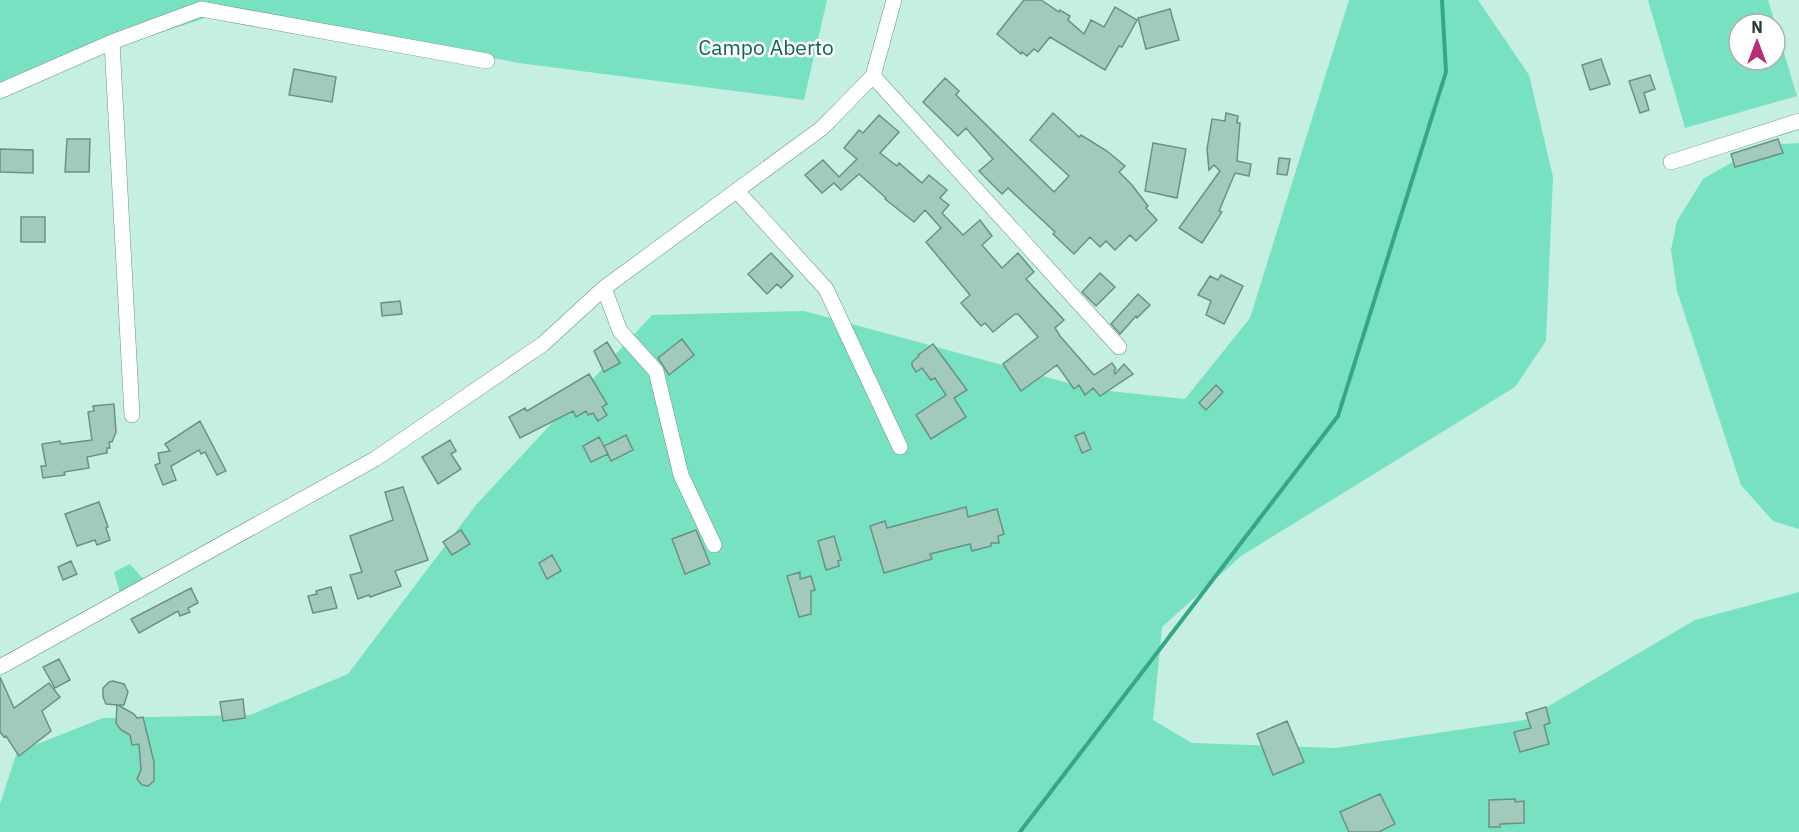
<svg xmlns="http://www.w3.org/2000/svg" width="1799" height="832" font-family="'IBM Plex Sans',sans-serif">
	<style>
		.green { fill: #78e1c1; fill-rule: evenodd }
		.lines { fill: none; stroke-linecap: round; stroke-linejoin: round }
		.stream { stroke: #36a689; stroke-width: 4 }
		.building { fill: #a1cabb; stroke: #6a9284; stroke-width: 1.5 }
		.street-casing { stroke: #6c9486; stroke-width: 16 }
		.street { stroke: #fff; stroke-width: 15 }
		.labels { text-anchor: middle; stroke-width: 5; stroke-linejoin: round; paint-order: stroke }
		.park-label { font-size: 21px; fill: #0f6551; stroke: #fff }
	</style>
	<rect width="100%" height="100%" fill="#c5efe0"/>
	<path class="green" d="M0 0H827L804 100 519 63 233 9 0 85Z
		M1349 0H1478L1529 75 1553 177 1546 341 1515 387 1241 556 1162 627 1153 720 1192 743 1336 748 1525 720 1695 620 1799 592V832H0V804L17 752 103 718 250 715 348 674 476 505 652 315 804 311 1090 389 1185 399 1250 318Z
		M1648 0H1768L1797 96 1685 128ZM1739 24H1775V60H1739Z
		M1799 143V529L1773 521 1741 485 1677 291 1671 250 1677 221 1703 179 1762 145Z
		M130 564 147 583 121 597 114 572Z"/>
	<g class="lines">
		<path class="stream" d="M1020 832 1338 416 1446 72 1442 0"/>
	</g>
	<path class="building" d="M1024 0H1041L1059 12 1060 10 1070 16 1068 20 1084 34 1091 20 1104 27 1115 7 1137 20 1122 47 1119 46 1105 70 1050 37 1038 52 1034 49 1027 56 1022 52 1021 54 997 34Z
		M1170 9 1179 40 1146 49 1138 18Z
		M1601 59 1610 84 1590 90 1582 65Z
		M294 69 336 77 332 102 289 95Z
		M1650 75 1655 89 1644 93 1649 110 1640 113 1629 81Z
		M945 78 959 91 956 95 1054 192 1069 176 1030 140 1053 113 1079 137 1081 135 1107 151 1125 166 1119 172 1132 185 1148 206 1146 208 1157 220 1136 241 1130 235 1115 250 1106 241 1100 247 1090 237 1074 254 1053 234 1055 232 1008 188 1002 194 979 171 993 159 966 128 958 136 923 102Z
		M1226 113 1238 116 1237 123H1240L1237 161 1251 164 1249 176 1235 173 1219 211 1222 212 1202 243 1179 228 1220 171 1214 165 1209 170 1207 149 1212 119 1225 121Z
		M879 115 899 132 880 153 897 166 899 163 922 183 929 175 947 190 940 198 949 205 942 213 963 235 980 220 992 236 982 245 1002 268 1018 253 1034 272 1026 279 1064 320 1055 328 1060 336 1094 375 1112 363 1116 369 1114 371 1115 374 1124 364 1133 374 1100 396 1093 388 1085 395 1079 385 1074 389 1057 365 1021 391 1003 364 1038 337 1018 314H1015L993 332 985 323 981 326 961 303 970 295 926 242 941 228 925 210 914 222 885 199 886 198 859 174 841 190 834 183 822 193 805 175 823 160 839 177 857 159 844 148 859 130 863 133Z
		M67 139H90L89 172H65Z
		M1778 139 1783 153 1735 167 1731 154Z
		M1153 143 1186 149 1177 198 1145 191Z
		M0 149 33 150V173L0 172Z
		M1279 158 1290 159 1287 175 1277 174Z
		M21 217H45V242H21Z
		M771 253 793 276 781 288 777 284 767 294 748 274Z
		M1100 273 1115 287 1096 306 1082 292Z
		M1221 275 1243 286 1224 324 1206 315 1211 301 1198 295 1210 276 1218 280Z
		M1138 294 1150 305 1137 318 1136 316 1120 334 1111 324Z
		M400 301 402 314 382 316 381 303Z
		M682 339 694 355 669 375 658 358Z
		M607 342 620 363 604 372 594 351Z
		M933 344 967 390 954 398 966 417 931 439 916 415 946 395 935 378 931 380 922 368 916 372 912 366V362L919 356 918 355Z
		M589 374 607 404 602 407 607 415 598 421 593 413 588 415 586 411 576 417 573 411 520 438 509 417 525 408 527 411Z
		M1216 385 1223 392 1206 410 1199 403Z
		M114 404 116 432 112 442H109L110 448H107V453L87 457 89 468 64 472 65 475 43 478 41 466H46L42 444 60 441 61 444 92 440 88 412 94 411 93 406Z
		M200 421 226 471 217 475 205 452 201 454 199 450 171 466 176 480 163 485 155 465 160 463 158 453 170 451 165 444Z
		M1084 432 1091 449 1082 453 1075 436Z
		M626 435 633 450 611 461 604 446Z
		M599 437 608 454 591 462 583 446Z
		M450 440 456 451 451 454 461 469 438 484 422 457Z
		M403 487 428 560 395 571 401 586 370 597 369 595 358 599 350 575 362 572 350 536 393 520 385 492Z
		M99 502 108 527 106 528 110 540 97 545 95 540 77 546 65 514Z
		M966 507 968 517 997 509 1004 534 998 536 999 543H991V546L972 551 970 544 930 554 932 559 884 573 870 526 885 521 887 528Z
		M461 530 470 544 452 555 443 542Z
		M696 530 710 564 685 574 672 539Z
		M834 536 841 560 838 561 839 566 826 570 818 541Z
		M552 555 561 571 547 579 539 563Z
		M71 561 77 574 63 580 58 567Z
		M800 572V579L811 576 815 590 811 591V614L799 617 787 576Z
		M331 587 337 608 313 613 308 596 317 594 316 591Z
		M191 588 198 603 188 608 190 612 180 616 178 611 139 633 131 619Z
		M59 659 70 680 55 688 43 667Z
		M0 677 14 708 49 683 60 697 42 711 51 731 19 756 6 736 4 737 0 732Z
		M113 681 124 684 128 692 124 705H118L134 714 137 718 143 717 154 762V781L148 786 142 785 137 779 141 770 139 744 132 745 130 735 121 730 116 723 117 705 106 704 103 697V688L109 682Z
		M243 699 245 718 223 721 220 702Z
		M1546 707 1550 723 1544 725 1549 744 1520 752 1514 732 1531 728 1526 713Z
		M1287 721 1304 762 1273 775 1257 734Z
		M1380 794 1395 824 1379 832H1349L1340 812Z
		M1515 799V802L1524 801V823L1500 824V827H1489V800Z"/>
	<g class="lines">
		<defs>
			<path id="street" d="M112 42 132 415
				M873 76 1119 347
				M0 91 112 42 201 9 487 61
				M1671 162 1799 121
				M737 191 826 289 900 447
				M604 288 620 331 656 371 681 475 714 545
				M0 667 375 459 543 344 604 288 822 128 873 76 894 0"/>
		</defs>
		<use href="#street" class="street-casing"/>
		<use href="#street" class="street"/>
	</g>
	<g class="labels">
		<g class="park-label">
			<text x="766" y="55">Campo Aberto</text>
		</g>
	</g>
	<g transform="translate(1757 42)"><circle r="28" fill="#ffffff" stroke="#aab1af" stroke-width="1.5"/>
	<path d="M0-4.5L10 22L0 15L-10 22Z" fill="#b32f77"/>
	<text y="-9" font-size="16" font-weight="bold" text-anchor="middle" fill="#2b3c36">N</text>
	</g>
</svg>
